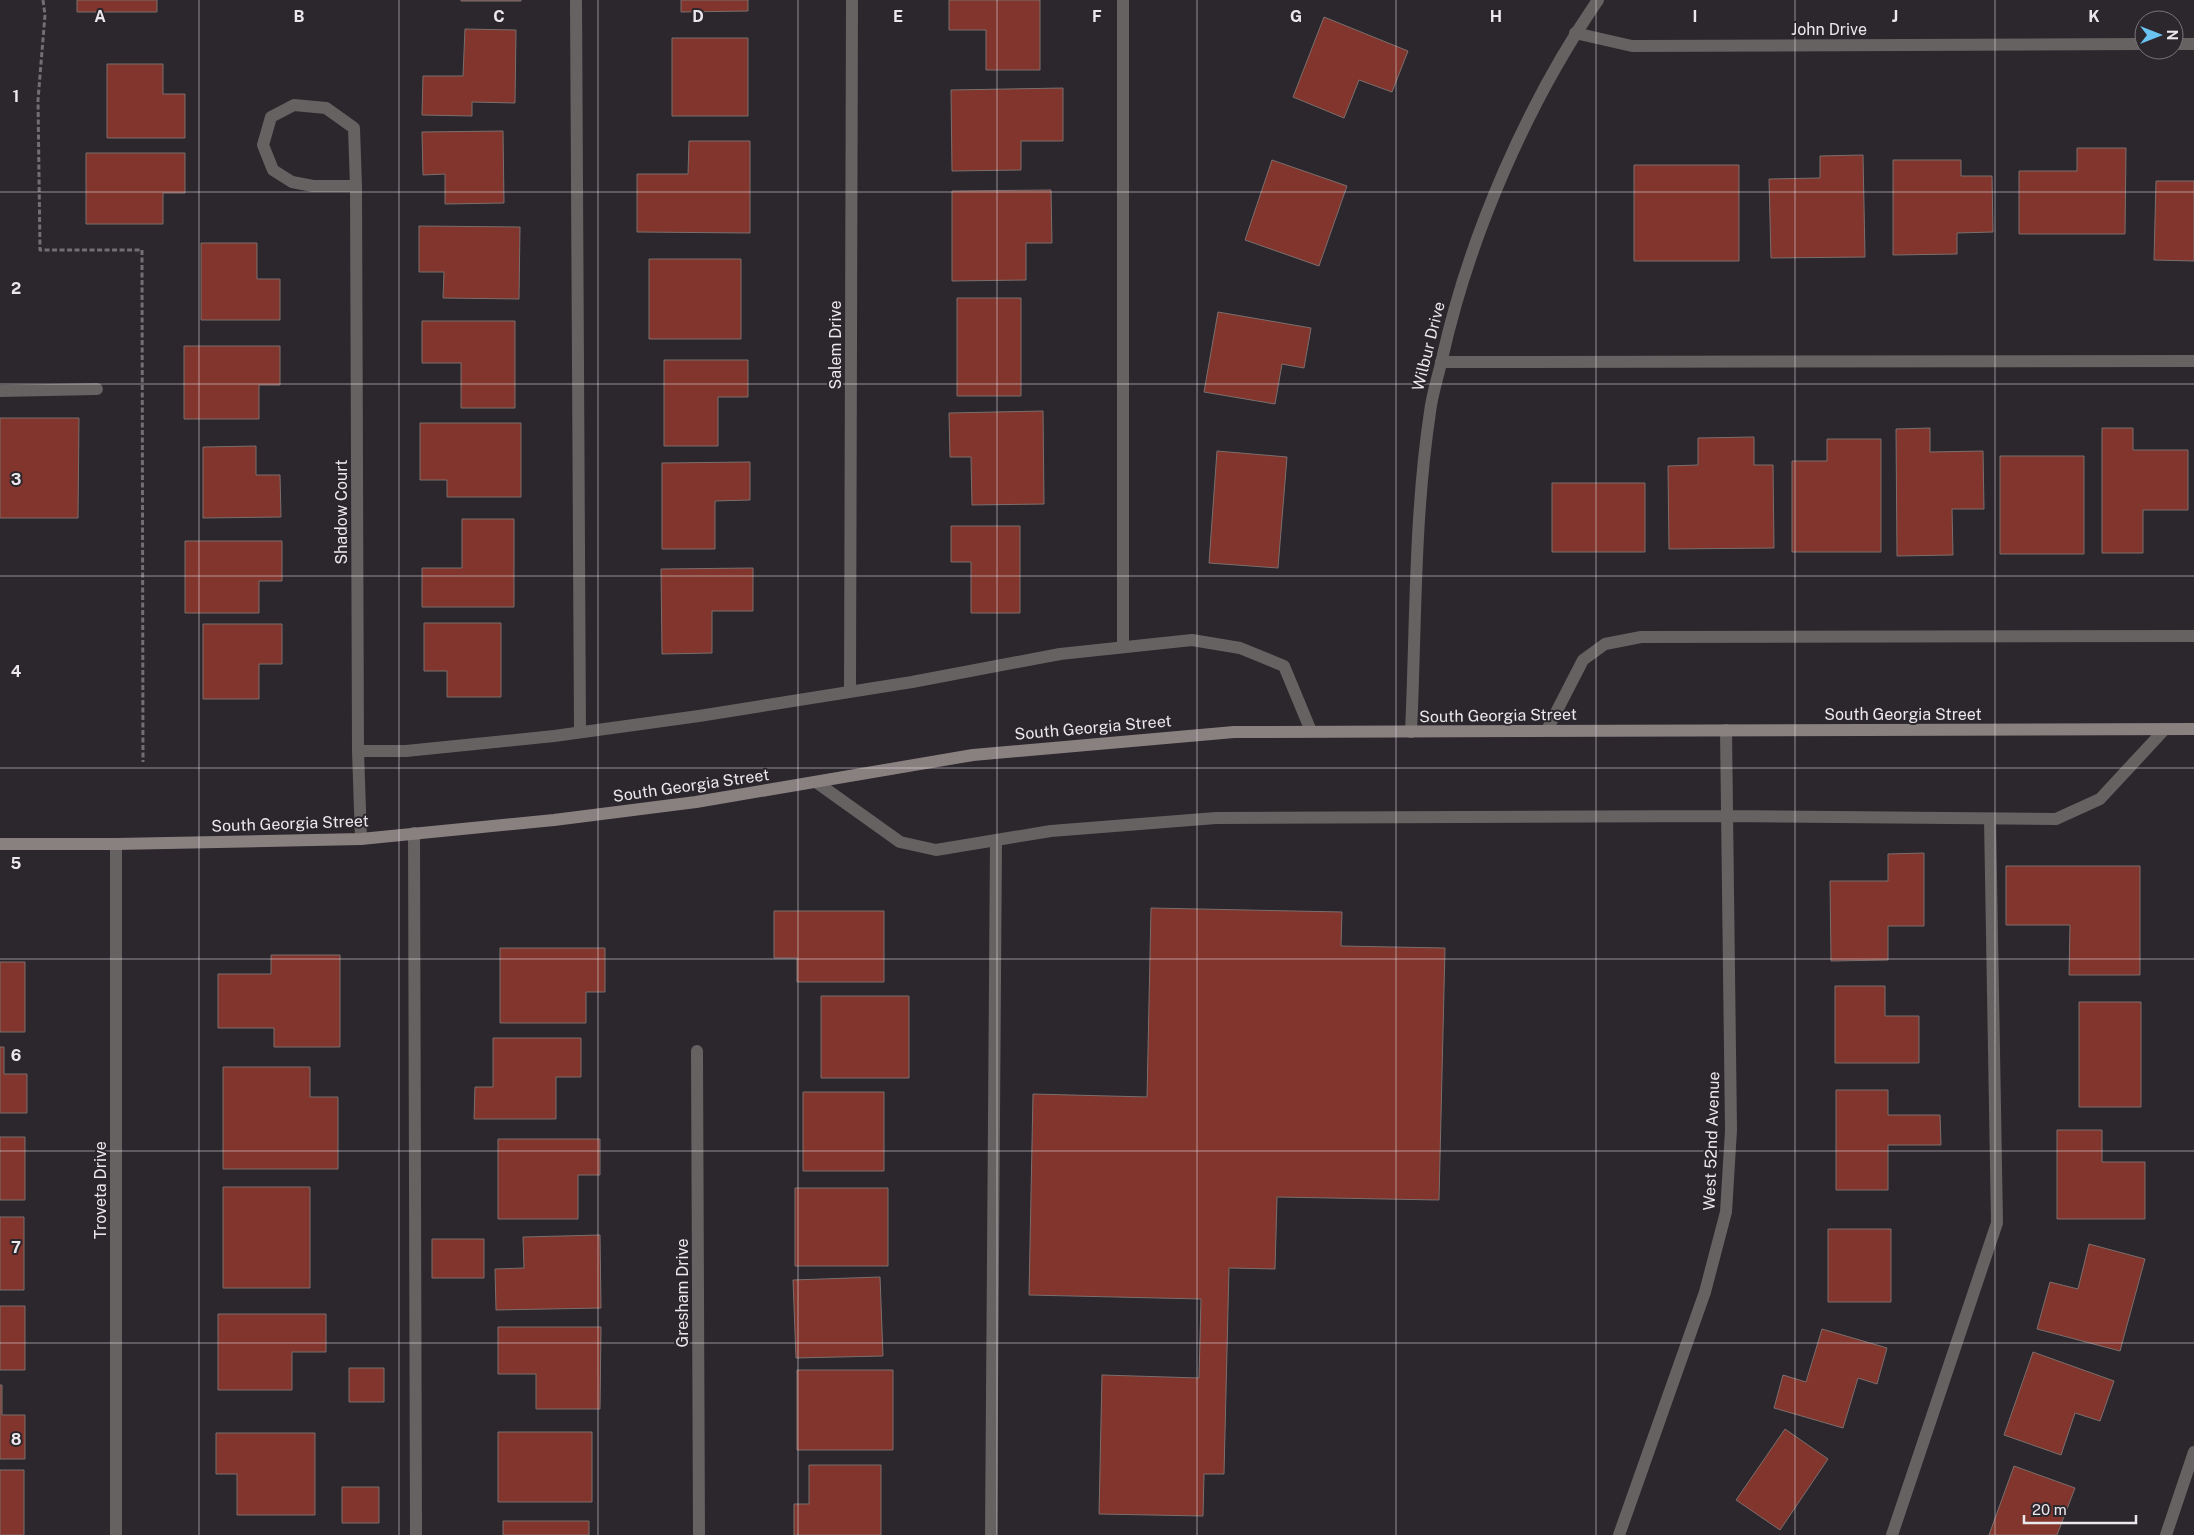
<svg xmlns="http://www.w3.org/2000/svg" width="2194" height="1535" font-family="'Public Sans',sans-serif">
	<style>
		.building { fill: #81352c; stroke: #7a6f6d }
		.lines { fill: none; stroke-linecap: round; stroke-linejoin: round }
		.path { stroke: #726e73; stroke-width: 3; stroke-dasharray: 5 2.5; stroke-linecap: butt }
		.service { stroke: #666261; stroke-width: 12 }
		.minor { stroke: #666261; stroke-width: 12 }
		.tertiary { stroke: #666261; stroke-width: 12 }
		.secondary { stroke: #898180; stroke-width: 12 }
		.grid { fill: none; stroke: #ebe8ec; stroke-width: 1; stroke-opacity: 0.55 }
		.labels { text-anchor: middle; stroke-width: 4; stroke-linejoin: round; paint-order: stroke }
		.street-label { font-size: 16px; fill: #ebe8ec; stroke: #2c262d }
		.grid-label { font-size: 16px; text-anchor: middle; font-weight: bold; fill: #ebe8ec; stroke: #2c262d; stroke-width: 4; stroke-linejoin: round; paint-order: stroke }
	</style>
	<rect width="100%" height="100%" fill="#2c262d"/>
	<path class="building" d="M77 0H157V12H77Z
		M461 0H521V1H461Z
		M681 0H748V11L681 12Z
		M949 0H1040V70H986V30H949Z
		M1324 17 1408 51 1392 92 1359 80 1344 118 1293 97Z
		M465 29 516 30 515 103 472 102V116L422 115 423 76H463Z
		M672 38H748V116H672Z
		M107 64H163V94H185V138H107Z
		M1063 88V141H1021V170L952 171 951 90Z
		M503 131 504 203 445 204V174L423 175 422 132Z
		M689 141H750V233L637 232V174H688Z
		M2077 148H2126L2125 234H2019V171H2077Z
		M86 153H185V193H163V224H86Z
		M1863 155 1865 257 1771 258 1769 179 1820 178V156Z
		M1272 160 1347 186 1319 266 1245 240Z
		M1893 160H1961V176H1992L1993 232 1957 233V254L1893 255Z
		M1634 165H1739V261H1634Z
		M2156 181H2194V261L2154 260Z
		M1051 190 1052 243H1026V280L952 281V191Z
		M419 226 520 227 519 299 443 298 444 272H419Z
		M201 243H257V279H280V320H201Z
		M649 259H741V339H649Z
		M957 298H1021V396H957Z
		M1218 312 1311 328 1304 368 1282 364 1275 404 1204 392Z
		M422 321H515V408H461V363H422Z
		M184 346H280V385H259V419H184Z
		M664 360H748V397H718V446H664Z
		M1043 411 1044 504 972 505 971 457H950L949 413Z
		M0 418H79L78 518H0Z
		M420 423H521V497H447V480H420Z
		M1930 428V452L1983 451 1984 509H1952L1953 555 1897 556 1896 429Z
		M2102 428H2133V450H2188V510H2143V553H2102Z
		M1754 437V465H1773L1774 548 1669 549 1668 466 1698 465V438Z
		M1827 439H1881V552H1792V461H1827Z
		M256 446V475H280L281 517 203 518V447Z
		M1217 451 1287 457 1278 568 1209 563Z
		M2000 456H2084V554H2000Z
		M750 462V500L715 501V549H662V463Z
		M1552 483H1645V552H1552Z
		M462 519H514V607H422V568H462Z
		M951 526H1020V613H971V562H951Z
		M185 541H282V581H259V613H185Z
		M753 568V611H712V653L662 654 661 569Z
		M424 623H501V697H447V671H424Z
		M203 624H282V664H259V699H203Z
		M1924 853V926H1888V960L1831 961 1830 881H1888V854Z
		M2006 866H2140V975H2069L2070 925H2006Z
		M1151 908 1342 912 1341 946 1445 948 1439 1200 1277 1197 1275 1269 1229 1268 1224 1474H1204L1203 1516 1099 1514 1102 1375 1199 1378 1201 1299 1029 1295 1033 1094 1147 1097Z
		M774 911H884V982H797V958H774Z
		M500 948H605V992H586V1023H500Z
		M271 955H340V1047H274V1028H218V974H271Z
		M0 962H25V1032H0Z
		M1835 986H1885V1016H1919V1063H1835Z
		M821 996H909V1078H821Z
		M2079 1002H2141V1107H2079Z
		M493 1038H581V1077H556V1119H474L475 1087H493Z
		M0 1047H4V1074H27V1113H0Z
		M223 1067H310V1097H338V1169H223Z
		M1836 1090H1888V1115H1940L1941 1145H1888V1190H1836Z
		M803 1092H884V1171H803Z
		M2057 1130H2102V1162H2145V1219H2057Z
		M0 1137H25V1200H0Z
		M498 1139H600V1175H578V1219H498Z
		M223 1187H310V1288H223Z
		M795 1188H888V1266H795Z
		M0 1217H24V1290H0Z
		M1828 1229H1891V1302H1828Z
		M600 1235 601 1308 496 1310 495 1269 524 1268 523 1237Z
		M432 1239H484V1278H432Z
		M2089 1244 2145 1259 2120 1351 2037 1329 2050 1282 2078 1289Z
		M880 1277 883 1356 796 1358 793 1280Z
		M0 1306H25V1370H0Z
		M218 1314H326V1352H292V1390H218Z
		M498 1327H601L600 1409H536V1374H498Z
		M1822 1329 1887 1348 1877 1384 1858 1378 1843 1428 1774 1408 1783 1375 1806 1382Z
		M2033 1352 2114 1381 2100 1421 2075 1413 2061 1455 2004 1435Z
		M349 1368H384V1402H349Z
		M797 1370H893V1450H797Z
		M0 1385H2V1415H25V1459H0Z
		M1785 1429 1828 1459 1780 1530 1736 1500Z
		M498 1432H592V1502H498Z
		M216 1433H315V1515H237V1474H216Z
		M809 1465H881V1535H794V1504H809Z
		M2014 1466 2075 1488 2057 1535H1989Z
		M0 1470H24V1535H0Z
		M342 1487H379V1523H342Z
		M503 1521H589V1535H503Z"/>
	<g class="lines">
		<path class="path" d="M43 0 45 15 38 100 40 250H142L143 762"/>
		<path class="service" d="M576 0 580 732
			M1123 0V647
			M1441 362 2194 361
			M0 391 97 389
			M414 833 416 1535
			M991 1535 996 840
			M1892 1535 1997 1223 1990 819"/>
		<path class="minor" d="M1575 33 1632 46 2144 44
			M2174 44H2194
			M356 186H313L292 182 273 170 263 145 271 117 294 105 326 108 354 128 356 186 358 751 361 839
			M1547 730 1583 660 1605 644 1641 637 2194 636
			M358 751H406L554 736 699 716 912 682 1060 654 1192 640 1240 648 1284 666 1311 731
			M816 782 900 842 936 850 1051 831 1216 818 1727 816 2056 819 2100 799 2165 729
			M697 1051 699 1535
			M116 1535V844
			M1619 1535 1705 1292 1726 1212 1731 1130 1726 730"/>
		<path class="tertiary" d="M850 690 852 0
			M1411 732C1416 625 1414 518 1430 412 1432 394 1438 377 1442 359 1469 237 1527 103 1598 0
			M2166 1535 2194 1452"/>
		<path class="secondary" d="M0 844H116L361 839 554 820 696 802 973 755 1234 732 2194 729"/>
	</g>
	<path class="grid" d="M199 0V1535M399 0V1535M598 0V1535M798 0V1535M997 0V1535M1197 0V1535M1396 0V1535M1596 0V1535M1795 0V1535M1995 0V1535M0 192H2194M0 384H2194M0 576H2194M0 768H2194M0 959H2194M0 1151H2194M0 1343H2194"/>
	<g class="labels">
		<g class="street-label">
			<text x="1829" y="35">John Drive</text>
			<text transform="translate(835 345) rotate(-90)" y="6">Salem Drive</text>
			<text transform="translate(1428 346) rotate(-76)" y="6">Wilbur Drive</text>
			<text transform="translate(341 512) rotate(-90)" y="6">Shadow Court</text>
			<text x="1903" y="720">South Georgia Street</text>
			<text transform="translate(1498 715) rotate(-1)" y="6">South Georgia Street</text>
			<text transform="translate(1093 727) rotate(-5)" y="6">South Georgia Street</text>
			<text transform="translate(691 785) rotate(-8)" y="6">South Georgia Street</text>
			<text transform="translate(290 823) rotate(-2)" y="6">South Georgia Street</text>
			<text transform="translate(1711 1141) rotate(-88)" y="6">West 52nd Avenue</text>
			<text transform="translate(100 1190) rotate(-90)" y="6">Troveta Drive</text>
			<text transform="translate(682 1293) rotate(-90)" y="6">Gresham Drive</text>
		</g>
	</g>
	<g class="grid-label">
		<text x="100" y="22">A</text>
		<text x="299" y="22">B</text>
		<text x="499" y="22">C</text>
		<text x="698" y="22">D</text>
		<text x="898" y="22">E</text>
		<text x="1097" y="22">F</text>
		<text x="1296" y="22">G</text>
		<text x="1496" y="22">H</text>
		<text x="1695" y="22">I</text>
		<text x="1895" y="22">J</text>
		<text x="2094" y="22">K</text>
		<text x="16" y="102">1</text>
		<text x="16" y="294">2</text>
		<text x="16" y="485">3</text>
		<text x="16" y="677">4</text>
		<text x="16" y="869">5</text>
		<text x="16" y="1061">6</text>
		<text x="16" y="1253">7</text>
		<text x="16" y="1445">8</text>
	</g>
	<g transform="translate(2159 35) rotate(90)"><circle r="24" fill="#2c262d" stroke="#787479"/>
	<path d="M0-4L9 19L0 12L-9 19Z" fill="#6ac3f1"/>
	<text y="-8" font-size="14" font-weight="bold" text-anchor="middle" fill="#ebe8ec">N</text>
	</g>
	<path d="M2024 1515v8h112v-8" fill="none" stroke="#ebe8ec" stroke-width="2.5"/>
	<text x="2032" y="1515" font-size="15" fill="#ebe8ec" stroke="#2c262d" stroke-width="4" paint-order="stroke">20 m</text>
</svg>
